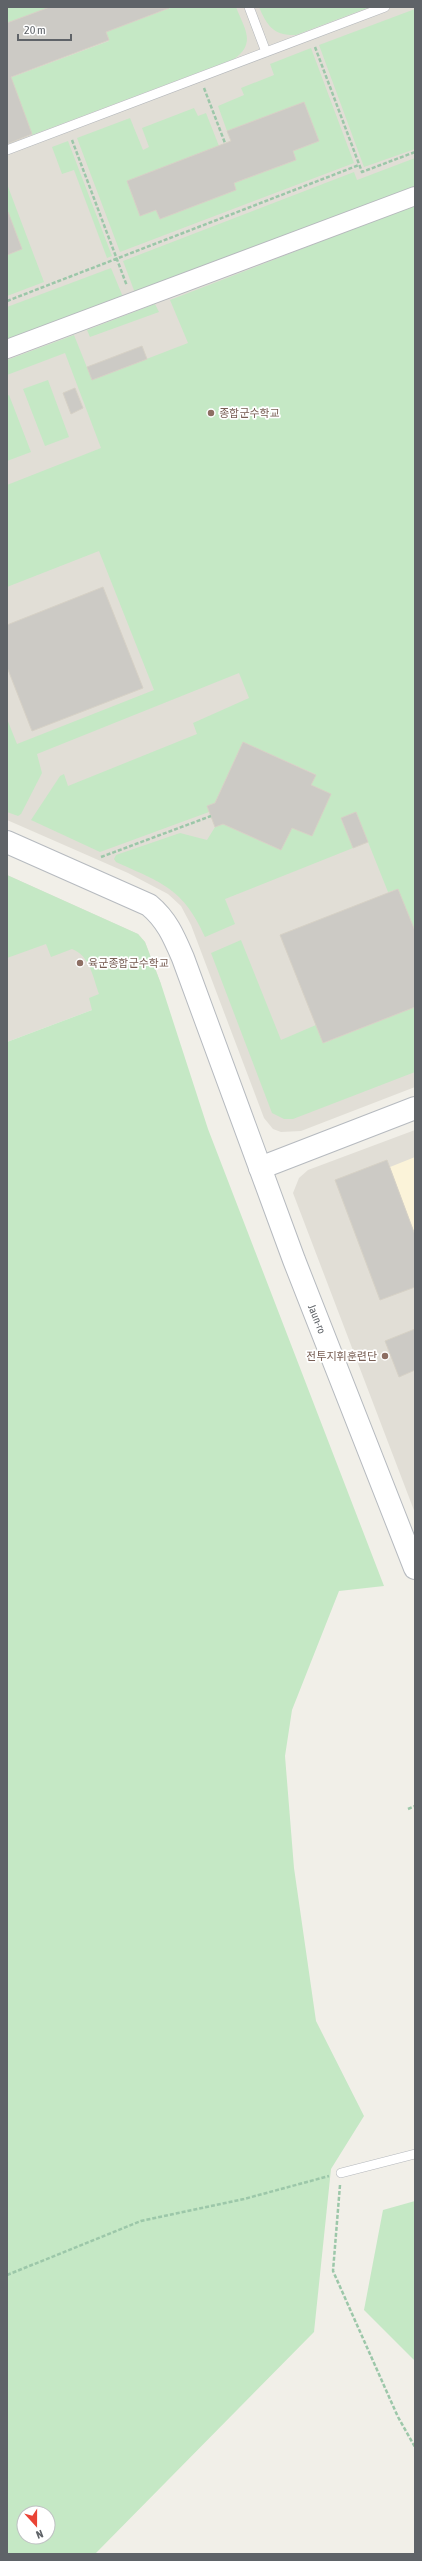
<svg xmlns="http://www.w3.org/2000/svg" width="422" height="2561" font-family="'Asap Condensed','Noto Sans KR',sans-serif">
	<style>
		.education { fill: #e1ded6 }
		.green { fill: #c5e8c5; fill-rule: evenodd }
		.sand { fill: #fbf3d9 }
		.building { fill: #cccac5; stroke: #d6d1c6 }
		.lines { fill: none; stroke-linecap: round; stroke-linejoin: round }
		.lane-casing { stroke: #b5b8bc; stroke-width: 10 }
		.street-casing { stroke: #b5b8bc; stroke-width: 20 }
		.secondary-casing { stroke: #b6babf; stroke-width: 24 }
		.path { stroke: #9cc7a9; stroke-width: 2.5; stroke-dasharray: 4 2; stroke-linecap: butt }
		.lane { stroke: #fff; stroke-width: 9 }
		.street { stroke: #fff; stroke-width: 18 }
		.secondary { stroke: #fff; stroke-width: 22 }
		.education-dot { fill: #8d6e63; stroke: #fff; stroke-width: 1.5 }
		.labels { text-anchor: middle; stroke-width: 3.5; stroke-linejoin: round; paint-order: stroke }
		.education-label { font-size: 11px; fill: #785e54; stroke: #fff; text-anchor: start }
		.street-label { font-size: 11px; fill: #5f6368; stroke: #fff }
	</style>
	<rect width="100%" height="100%" fill="#f1efe8"/>
	<path class="education" d="M7 7H415V1087L301 1131 281 1132 273 1129 264 1118 191 925 181 906 168 894 128 873 7 820Z
		M7 875 138 934 145 942 161 984 7 1042Z
		M415 1130V1513L293 1193 299 1178 308 1170Z"/>
	<path class="green" d="M7 7H50L7 23Z
		M173 7H236C244 28 257 43 234 59L32 135 18 98 7 79 109 41 106 32Z
		M259 7H370L296 35C274 36 267 26 259 7Z
		M415 9V149L364 167 319 45Z
		M311 48 354 163 120 252 77 138 130 118 143 150 149 147 142 128 194 108 198 116 206 113 219 146 127 181 140 216 156 210 160 219 236 190 234 183 296 160 293 151 319 141 304 102 227 131 218 106 244 95 241 88 274 75 270 64Z
		M68 141 112 256 107 258 74 170 62 174 52 147Z
		M415 158V186L135 293 123 261 354 172 357 180Z
		M7 184 44 282 7 296V255L22 249 7 213Z
		M415 205V931L398 889 388 892 356 812 341 819 353 848 225 899 235 924 205 937C183 888 162 883 116 862L114 859 116 855 180 833 207 840 215 827 223 824 281 850 315 774 243 742 215 803 207 806 209 812 100 852 31 820 60 776 64 774 68 786 197 734 193 723 249 698 239 673 37 754 42 773 21 814 18 816 7 812V719L17 744 154 690 99 551 7 587V485L101 448 65 353 7 375V360L74 335 92 380 188 343 170 300Z
		M111 268 123 297 7 341V307Z
		M155 304 159 312 90 337 87 330Z
		M48 380 69 437 45 446 23 389Z
		M9 395 31 452 7 461V396Z
		M7 875 138 934 145 942 161 984 208 1129 384 1586 339 1591 292 1710 285 1756 294 1868 316 2021 364 2116 331 2169 314 2332 95 2554H7V1042L92 1010 89 998 99 994C93 977 90 956 72 949L51 957 46 944 7 958ZM24 2513H48V2537H24Z
		M241 940 281 1040 316 1025 324 1043 415 1007V1072L293 1119H284L272 1113 211 953Z
		M415 2201V2361L364 2310 383 2210Z"/>
	<path class="sand" d="M415 1157V1235L390 1167Z"/>
	<path class="building" d="M50 7 169 8 106 32 109 40 11 77 32 134 7 144V23Z
		M304 102 319 141 293 151 296 160 234 183 236 190 160 219 156 210 140 216 127 181 231 141 227 131Z
		M8 212 22 249 7 255V213Z
		M142 346 147 359 92 380 87 367Z
		M75 388 83 408 71 414 63 393Z
		M103 587 143 688 32 731 7 667V625Z
		M243 742 316 775 311 785 331 794 312 836 292 828 281 850 223 824 215 827 207 806 215 803Z
		M356 812 368 842 353 848 341 818Z
		M398 889 415 931V1007L323 1043 280 935Z
		M387 1160 415 1235V1287L380 1300 335 1180Z
		M415 1329V1370L399 1377 385 1341Z"/>
	<g class="lines">
		<defs>
			<path id="lane" d="M249 7 266 52
				M7 150 385 7
				M341 2173 415 2154"/>
			<path id="street" d="M7 349 415 196"/>
			<g id="secondary">
				<path id="s1" d="M7 842 149 905C167 920 174 937 183 958L294 1260 415 1568"/>
				<path d="M260 1168 415 1108"/>
			</g>
		</defs>
		<use href="#lane" class="lane-casing"/>
		<use href="#street" class="street-casing"/>
		<use href="#secondary" class="secondary-casing"/>
		<path class="path" d="M315 47 362 172 415 152
			M204 88 225 143
			M72 140 127 286
			M7 301 359 165
			M101 857 211 816
			M408 1809 415 1806
			M340 2185 333 2271 398 2417 415 2447
			M7 2275 141 2221 244 2199 329 2176"/>
		<use href="#lane" class="lane"/>
		<use href="#street" class="street"/>
		<use href="#secondary" class="secondary"/>
	</g>
	<g class="education-dot">
		<circle cx="211" cy="413" r="4"/>
		<circle cx="80" cy="963" r="4"/>
		<circle cx="385" cy="1356" r="4"/>
	</g>
	<g class="labels">
		<g class="education-label">
			<text x="219" y="417">종합군수학교</text>
			<text x="88" y="967">육군종합군수학교</text>
			<text x="377" y="1360" text-anchor="end">전투지휘훈련단</text>
		</g>
		<g class="street-label">
			<text dy="4" stroke="none"><textPath href="#s1" startOffset="604">Jaun-ro</textPath></text>
		</g>
	</g>
	<rect width="422" height="2561" fill="none" stroke="#5f6368" stroke-width="16"/>
	<g transform="translate(36 2525) rotate(159)"><circle r="19" fill="#ffffff" stroke="#bfc1c3"/>
	<path d="M0-3L7 15L0 10L-7 15Z" fill="#ea4335"/>
	<text y="-6" font-size="11" font-weight="bold" text-anchor="middle" fill="#5f6368">N</text>
	</g>
	<path d="M18 34v6h53v-6" fill="none" stroke="#5f6368" stroke-width="2"/>
	<text x="24" y="34" font-size="12" fill="#5f6368" stroke="#ffffff" stroke-width="3" paint-order="stroke">20 m</text>
</svg>
